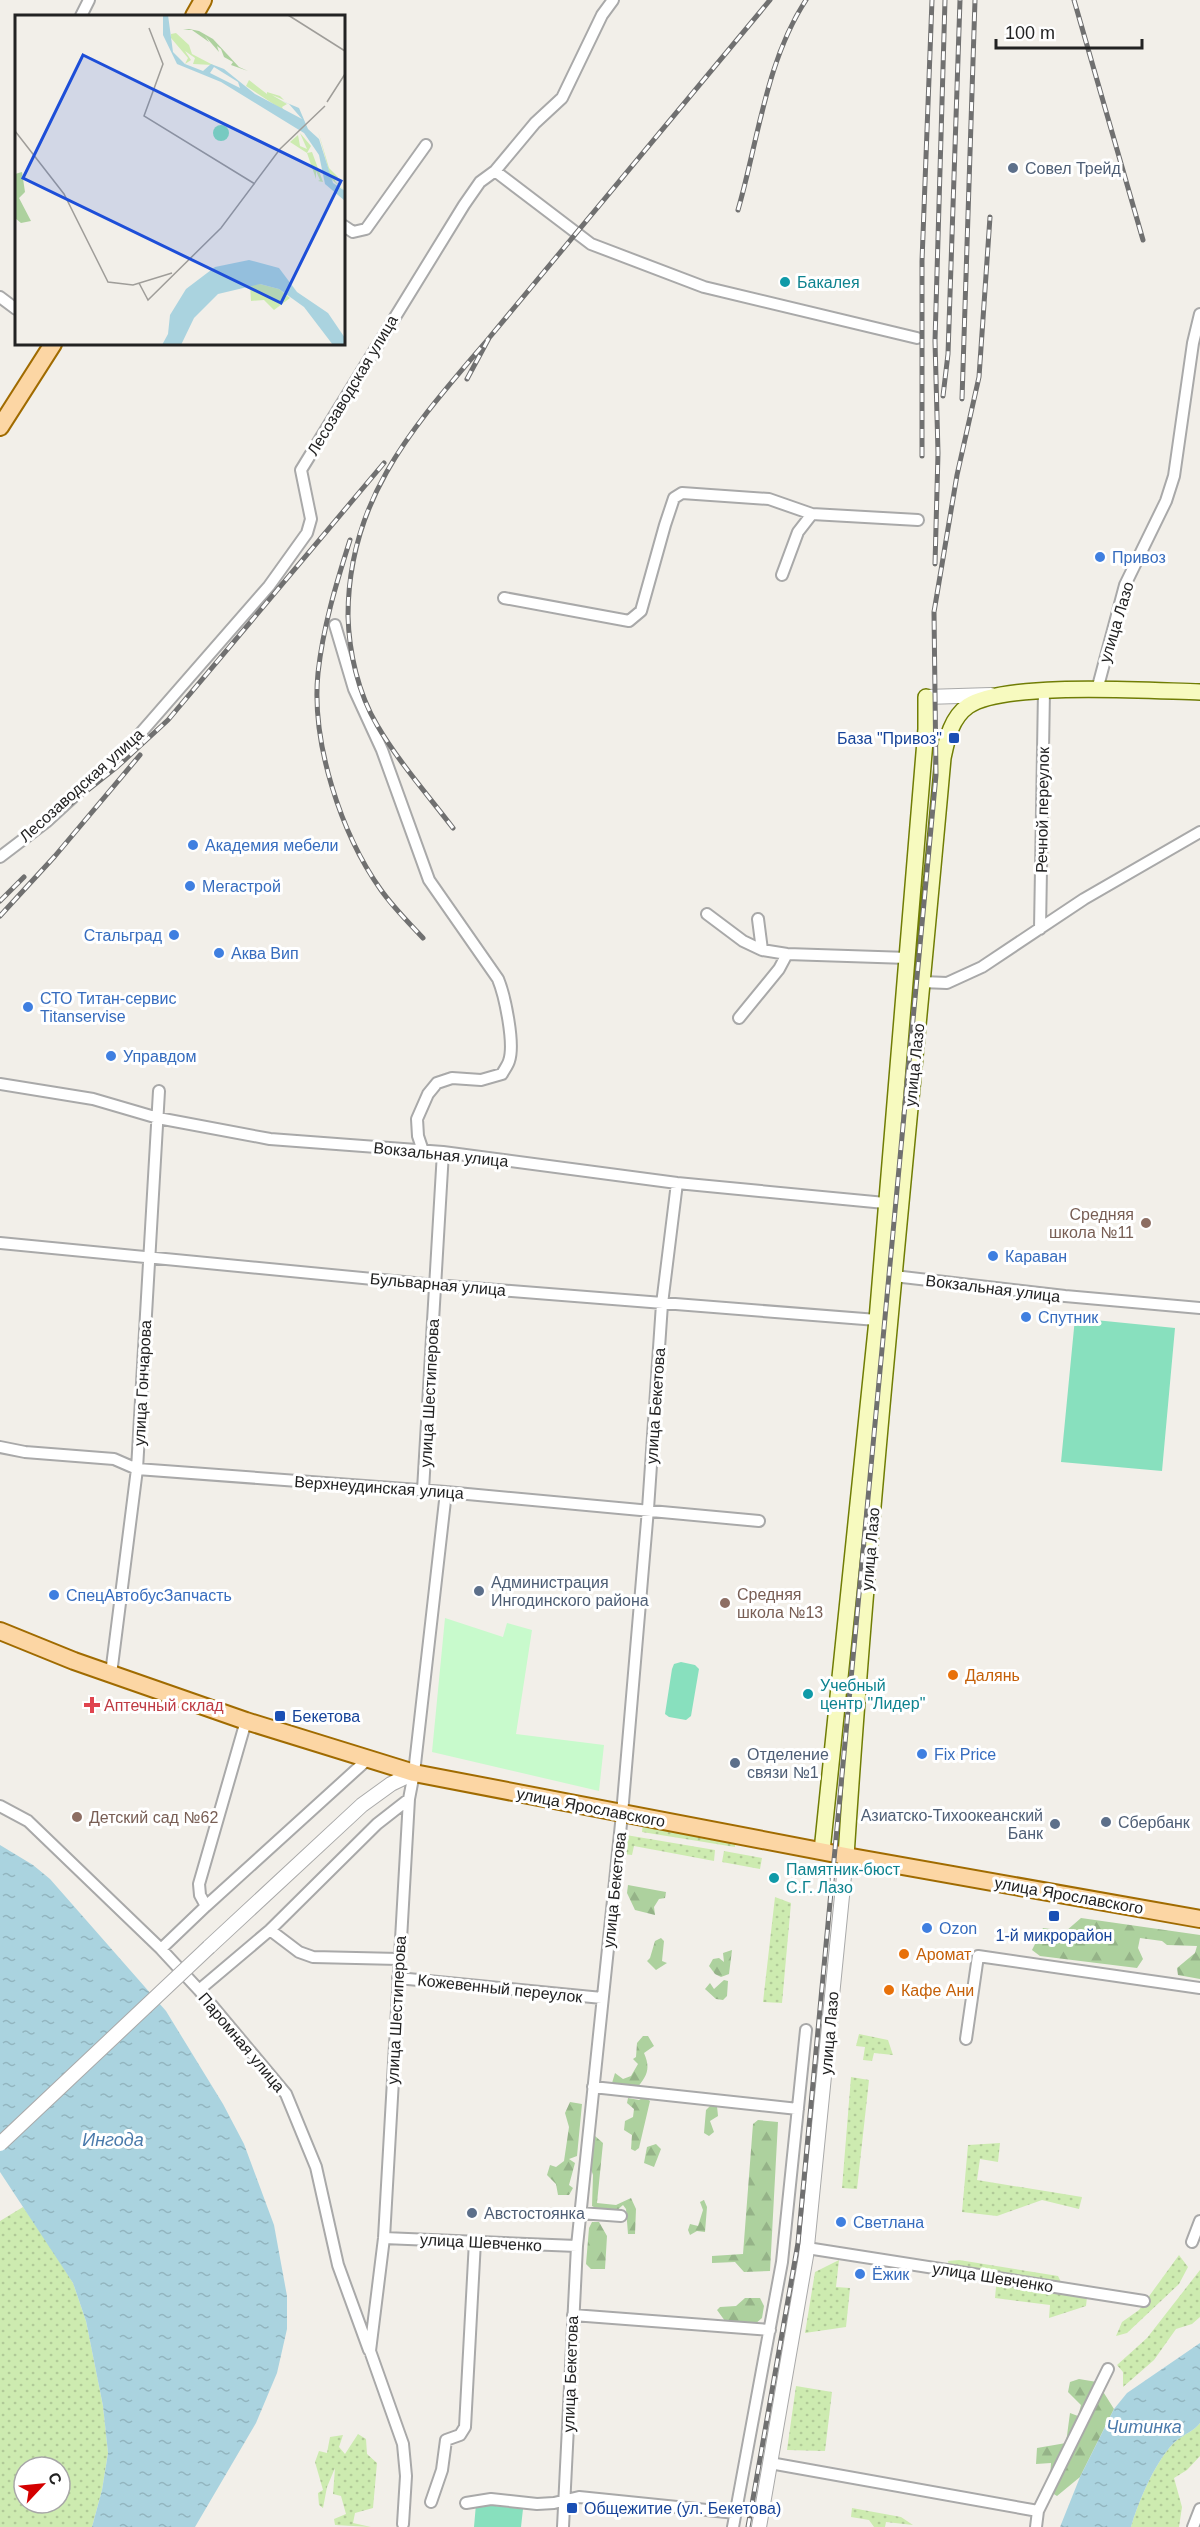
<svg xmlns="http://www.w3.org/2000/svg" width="1200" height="2527" font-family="Helvetica,sans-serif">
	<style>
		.grass { fill: url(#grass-dots); fill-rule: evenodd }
		.forest { fill: url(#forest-firs) }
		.park { fill: #c8facc }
		.pitch { fill: #88e0be }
		.water { fill: url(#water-ripples) }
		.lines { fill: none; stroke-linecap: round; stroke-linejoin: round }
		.minor-casing { stroke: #a9a9a9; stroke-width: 14 }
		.tertiary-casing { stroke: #a9a9a9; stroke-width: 16 }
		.secondary-casing { stroke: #707d05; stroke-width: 18 }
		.primary-casing { stroke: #a06b00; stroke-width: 20 }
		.minor { stroke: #fff; stroke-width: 10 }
		.tertiary { stroke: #fff; stroke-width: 14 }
		.secondary { stroke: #f7fabf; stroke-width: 15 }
		.primary { stroke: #fcd6a4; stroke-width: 16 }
		.rail-casing { stroke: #707070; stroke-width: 5 }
		.rail { stroke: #fff; stroke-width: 3; stroke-dasharray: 9; stroke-linecap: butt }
		.tertiary-bridge-casing { stroke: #a9a9a9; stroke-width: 16; stroke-linecap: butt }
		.tertiary-bridge { stroke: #fff; stroke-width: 14 }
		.service-dot { fill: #5c6f8a; stroke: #fff; stroke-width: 2 }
		.culture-dot { fill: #0f9aa8; stroke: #fff; stroke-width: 2 }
		.shop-dot { fill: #3f7fe0; stroke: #fff; stroke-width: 2 }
		.transit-dot { fill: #1a4fb4; stroke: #fff; stroke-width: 2 }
		.education-dot { fill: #8d6e63; stroke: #fff; stroke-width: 2 }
		.food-dot { fill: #e8710a; stroke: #fff; stroke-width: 2 }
		.health-dot { fill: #e0444e; stroke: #fff; stroke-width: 2 }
		.labels { text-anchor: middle; stroke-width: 6; stroke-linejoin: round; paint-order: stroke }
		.service-label { font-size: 16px; fill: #4e5e75; stroke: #fff; text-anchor: start }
		.culture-label { font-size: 16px; fill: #0d838f; stroke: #fff; text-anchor: start }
		.street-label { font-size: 16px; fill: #222; stroke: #fff }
		.shop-label { font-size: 16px; fill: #366cbe; stroke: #fff; text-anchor: start }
		.transit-label { font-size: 16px; fill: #164399; stroke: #fff; text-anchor: start }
		.education-label { font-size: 16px; fill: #785e54; stroke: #fff; text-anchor: start }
		.food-label { font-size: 16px; fill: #c56008; stroke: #fff; text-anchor: start }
		.health-label { font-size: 16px; fill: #be3a42; stroke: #fff; text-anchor: start }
		.water-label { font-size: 18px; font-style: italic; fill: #4a7aab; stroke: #fff }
		.inset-road { fill: none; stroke: #9f9d99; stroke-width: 1.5 }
		.view { fill: #1d4ed8; fill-opacity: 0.15; stroke: #1d4ed8; stroke-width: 3 }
		.inset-edge { fill: none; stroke: #222; stroke-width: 3 }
	</style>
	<defs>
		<pattern id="grass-dots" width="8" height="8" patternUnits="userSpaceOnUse" patternTransform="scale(1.5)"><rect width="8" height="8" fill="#cdebb0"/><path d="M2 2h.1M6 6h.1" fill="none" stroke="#b0c997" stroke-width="1.8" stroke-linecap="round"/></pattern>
		<pattern id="forest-firs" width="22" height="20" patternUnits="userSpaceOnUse" patternTransform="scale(1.5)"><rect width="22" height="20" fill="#add19e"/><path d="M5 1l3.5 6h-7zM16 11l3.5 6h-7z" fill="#95b388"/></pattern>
		<pattern id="water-ripples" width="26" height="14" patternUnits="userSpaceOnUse" patternTransform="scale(1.5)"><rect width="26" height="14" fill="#aad3df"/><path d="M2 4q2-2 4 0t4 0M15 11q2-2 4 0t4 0" fill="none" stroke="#92b5bf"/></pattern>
	</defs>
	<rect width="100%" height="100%" fill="#f2efe9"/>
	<path class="grass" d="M643 1823 735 1843V1847L642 1832Z
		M626 1835 715 1850 714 1861 634 1846 632 1855 623 1854Z
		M724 1851 762 1858 760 1869 722 1862Z
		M775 1897 791 1903 782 2003 763 2002Z
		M859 2034 888 2040 893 2055 874 2053 872 2061 863 2060 865 2047 856 2046Z
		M851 2077 869 2080 857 2189 842 2188Z
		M1000 2143 998 2162 980 2159 977 2180 1082 2197 1079 2209 1042 2200 997 2216 962 2212 968 2145Z
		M23 2207 49 2244 73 2283 86 2321 103 2406 108 2453 102 2490 92 2527H0V2221ZM24 2467H60V2503H24Z
		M1179 2255 1188 2267 1179 2284 1127 2333 1116 2336 1122 2322 1139 2310Z
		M839 2260 836 2287 850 2288 846 2327 805 2333 815 2272Z
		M959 2260 1058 2276 1068 2296 1087 2297 1086 2306 1049 2318 1050 2305 995 2298 997 2276 965 2271 950 2276 948 2261Z
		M1200 2270V2317L1192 2324 1176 2329 1154 2360 1123 2387V2372L1117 2365 1147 2338Z
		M796 2386 832 2392 825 2451 787 2450Z
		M1200 2423V2456L1187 2470 1174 2478 1182 2507 1179 2527H1131C1138 2502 1157 2457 1177 2440 1185 2434 1194 2431 1200 2423Z
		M358 2434 366 2439 367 2454 377 2463 373 2508 355 2513 353 2523 371 2527 335 2525 334 2519 346 2514 341 2496 333 2494 335 2468 327 2487 323 2508 319 2505 318 2493 323 2490 315 2462 319 2451 327 2453 330 2437 343 2435 339 2447 345 2454Z
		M852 2508 901 2517 913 2525 886 2522 885 2527H874L869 2520 851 2517Z"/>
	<path class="forest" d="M628 1885 666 1892 665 1898 659 1899 654 1907 655 1915 635 1910 627 1893Z
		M1081 1918 1200 1935V1979L1178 1975 1177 1968 1195 1953 1197 1946 1167 1945 1162 1941 1140 1938 1138 1948 1143 1959 1137 1968 1040 1956 1032 1950 1043 1928 1066 1931Z
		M661 1938 664 1941 662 1961 667 1963 656 1970 647 1961 650 1958 655 1941Z
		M732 1950 729 1974 721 1977 715 1974 709 1966 713 1959 719 1958 724 1962 723 1953Z
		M724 1980 728 1981 727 1996 723 2000 716 1999 705 1989 710 1983 714 1989Z
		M643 2036H648L654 2046 644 2053C651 2069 647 2076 636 2089L623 2090 612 2083 615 2073 623 2079 631 2076 638 2064 633 2059 636 2057 637 2043Z
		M644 2097 650 2101 639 2148 635 2151 631 2149 632 2135 624 2130 625 2121 633 2117 634 2109 627 2103 628 2098 639 2100Z
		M570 2102 582 2104 577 2156 569 2159 575 2163 569 2185 573 2188 569 2195H558L556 2184 547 2175 550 2165 556 2167 564 2161 569 2127 565 2113Z
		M711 2105 717 2106 718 2116 710 2121 714 2132 709 2136 704 2133 706 2110Z
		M758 2120 778 2122 770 2271 744 2272 735 2262 712 2263V2256L743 2254 753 2124Z
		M595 2136 603 2143 597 2203 616 2205 631 2198 636 2209 635 2234H628L626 2209 623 2205 615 2212H603L592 2206 593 2175 589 2163 593 2139Z
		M656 2144 661 2149 654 2167 644 2163 647 2147Z
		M704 2200 707 2207 705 2232 697 2231 690 2235 688 2230 690 2224 698 2226 703 2210 700 2202Z
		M592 2222H599L607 2236 605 2269H591L586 2264 589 2228Z
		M745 2298H760L764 2306 762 2318 755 2324 725 2321 717 2310 720 2307 736 2306Z
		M1079 2379 1097 2382 1114 2409 1080 2477 1057 2496 1049 2491 1051 2463 1036 2464 1037 2448 1066 2443 1070 2413 1078 2416 1081 2405 1068 2392 1070 2382Z"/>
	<path class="park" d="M445 1618 503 1637 507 1623 532 1630 516 1734 604 1745 599 1791 432 1752Z"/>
	<path class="pitch" d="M1075 1318 1175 1328 1162 1471 1061 1462Z
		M681 1662 695 1665 699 1669 691 1716 686 1720 669 1717 665 1714 672 1669 674 1664Z
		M476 2504 523 2509 521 2527H474Z"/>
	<path class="water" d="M0 1845 33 1865 50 1879 166 2011 223 2104 244 2144 274 2225 287 2296V2329L277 2373 256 2423 195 2527H92L102 2490 108 2453 103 2406 86 2321 73 2283 0 2172Z
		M1200 2343V2423C1194 2431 1185 2434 1177 2440 1157 2457 1138 2502 1131 2527H1060L1080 2477 1114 2409 1127 2393Z"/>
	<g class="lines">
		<defs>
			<path id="minor" d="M81 16 89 0
				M495 171 591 244 704 287 917 338
				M344 226 353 232 366 229 426 145
				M0 297 16 309
				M782 575 798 532 812 514
				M504 598 629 621 641 611 665 525 674 498 682 493 769 499 812 514 918 520
				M335 625 354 689 382 750 429 880 498 979C505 996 515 1044 509 1061 508 1065 504 1070 502 1074L481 1080 452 1078 437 1083 428 1094 417 1119 418 1136 423 1151
				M1097 690 1125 585 1166 501 1174 476 1193 343 1200 314
				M0 857 46 822 132 743 269 586 307 533 311 519 301 470 464 205 480 182 495 171 535 123 562 98 602 15 613 0
				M707 914 743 941 762 950 787 954 908 958
				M758 919 762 950
				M1040 929 1044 691
				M922 982 947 983 982 967 1084 899 1200 832
				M739 1018 779 969 787 954
				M0 1084 93 1099 158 1118 270 1139 443 1152 677 1183 885 1203
				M0 1243 435 1285 877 1320
				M894 1276 1065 1296 1200 1308
				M0 1447 25 1452 114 1459 137 1469 446 1492 759 1521
				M423 1490 443 1152
				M111 1674 137 1469 159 1091
				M0 1806 28 1821 161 1949 199 1990 286 2094 316 2167 338 2265 369 2350
				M206 1906 368 1759
				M270 1930 299 1952 313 1957 399 1959
				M161 1949 206 1906 200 1895 199 1884 246 1721
				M398 1978 602 1998
				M199 1990 270 1930 377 1824 409 1799
				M966 2039 978 1956 1200 1988
				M593 2087 798 2109
				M580 2213 621 2216
				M384 2238 577 2246
				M1192 2242 1200 2221
				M807 2248 1144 2301
				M573 2315 770 2330
				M770 2463 1038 2511
				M431 2502 442 2470 446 2440 460 2435 465 2427 475 2241
				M466 2503 491 2499 537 2504 554 2503 579 2497 736 2513
				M403 2524 406 2476 403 2444 370 2351 384 2238 409 1799 414 1773 446 1492
				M563 2527 577 2246 622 1814 648 1509 662 1304 677 1183
				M733 2527 782 2262 806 2030
				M1036 2527 1038 2511 1108 2369
				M1193 2527 1200 2509"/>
			<path id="tertiary" d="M926 697 991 695
				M209 1947 362 1805 391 1784 414 1773
				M759 2527 806 2256 846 1856"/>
			<path id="secondary" d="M822 1851 877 1320 926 729V697
				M846 1856C870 1489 910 1124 943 758 947 739 951 718 968 706 1004 681 1152 691 1200 692"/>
			<path id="primary" d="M194 16 203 0
				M0 427 53 344
				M0 1631 74 1661 246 1721 414 1773 846 1856 1200 1919"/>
		</defs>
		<use href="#minor" class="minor-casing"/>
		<use href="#tertiary" class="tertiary-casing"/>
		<use href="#secondary" class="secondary-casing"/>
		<use href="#primary" class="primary-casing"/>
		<use href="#minor" class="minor"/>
		<use href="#tertiary" class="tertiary"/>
		<use href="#secondary" class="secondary"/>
		<use href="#primary" class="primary"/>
		<defs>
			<path id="rail" d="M1074 0 1143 240
				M738 210C758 141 766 61 806 0
				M467 379 489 338 770 0
				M943 396 948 354 960 0
				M962 399 975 0
				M922 456V261L932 0
				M350 540C336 584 323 627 318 673 311 742 341 834 381 890 393 907 409 923 423 938
				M935 564 938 453 935 341 945 0
				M60 812 118 766 168 720 384 463
				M453 828C427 794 398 761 377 725 358 693 349 652 348 616 348 496 416 424 489 338
				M0 901 24 877
				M0 916 55 856 140 755
				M748 2527 798 2243 936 775 934 612 957 475 979 377 990 217"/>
		</defs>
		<use href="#rail" class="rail-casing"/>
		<use href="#rail" class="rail"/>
		<defs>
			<path id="tertiary-bridge" d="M0 2144 209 1947"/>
		</defs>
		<use href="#tertiary-bridge" class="tertiary-bridge-casing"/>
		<use href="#tertiary-bridge" class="tertiary-bridge"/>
	</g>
	<g class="service-dot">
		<circle cx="1013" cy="168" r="6"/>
		<circle cx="479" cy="1591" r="6"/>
		<circle cx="735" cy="1763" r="6"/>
		<circle cx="1106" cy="1822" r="6"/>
		<circle cx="1055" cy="1824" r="6"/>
		<circle cx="472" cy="2213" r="6"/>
	</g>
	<g class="culture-dot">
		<circle cx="785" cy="282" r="6"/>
		<circle cx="808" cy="1694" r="6"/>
		<circle cx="774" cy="1878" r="6"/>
	</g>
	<g class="shop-dot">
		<circle cx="1100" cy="557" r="6"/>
		<circle cx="193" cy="845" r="6"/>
		<circle cx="190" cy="886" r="6"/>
		<circle cx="174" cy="935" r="6"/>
		<circle cx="219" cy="953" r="6"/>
		<circle cx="28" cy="1007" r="6"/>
		<circle cx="111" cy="1056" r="6"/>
		<circle cx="993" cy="1256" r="6"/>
		<circle cx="1026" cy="1317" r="6"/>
		<circle cx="54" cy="1595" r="6"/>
		<circle cx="922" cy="1754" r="6"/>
		<circle cx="927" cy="1928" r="6"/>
		<circle cx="841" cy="2222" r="6"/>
		<circle cx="860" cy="2274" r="6"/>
	</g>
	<g class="transit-dot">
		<rect x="948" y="732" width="12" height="12" rx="3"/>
		<rect x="274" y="1710" width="12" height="12" rx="3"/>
		<rect x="1048" y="1910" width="12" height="12" rx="3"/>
		<rect x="566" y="2502" width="12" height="12" rx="3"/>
	</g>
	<g class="education-dot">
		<circle cx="1146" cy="1223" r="6"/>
		<circle cx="725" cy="1603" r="6"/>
		<circle cx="77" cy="1817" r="6"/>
	</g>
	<g class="food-dot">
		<circle cx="953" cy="1675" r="6"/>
		<circle cx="904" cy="1954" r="6"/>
		<circle cx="889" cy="1990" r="6"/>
	</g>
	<path class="health-dot" d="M89 1696h6v6h6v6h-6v6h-6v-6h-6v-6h6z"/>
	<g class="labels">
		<g class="service-label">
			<text x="1025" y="174">Совел Трейд</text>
			<text x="491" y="1588">Администрация<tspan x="491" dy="18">Ингодинского района</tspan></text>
			<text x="747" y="1760">Отделение<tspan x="747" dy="18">связи №1</tspan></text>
			<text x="1043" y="1821" text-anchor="end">Азиатско-Тихоокеанский<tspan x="1043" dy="18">Банк</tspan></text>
			<text x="1118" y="1828">Сбербанк</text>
			<text x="484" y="2219">Австостоянка</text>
		</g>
		<g class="culture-label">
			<text x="797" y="288">Бакалея</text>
			<text x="820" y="1691">Учебный<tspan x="820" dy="18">центр "Лидер"</tspan></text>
			<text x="786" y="1875">Памятник-бюст<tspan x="786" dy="18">С.Г. Лазо</tspan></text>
		</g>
		<g class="street-label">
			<text transform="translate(352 385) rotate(-59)" y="6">Лесозаводская улица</text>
			<text transform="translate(1116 622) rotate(-73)" y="6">улица Лазо</text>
			<text transform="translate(81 785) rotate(-42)" y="6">Лесозаводская улица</text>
			<text transform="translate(1042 810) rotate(-89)" y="6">Речной переулок</text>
			<text transform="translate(914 1065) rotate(-84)" y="6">улица Лазо</text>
			<text transform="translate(441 1154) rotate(6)" y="6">Вокзальная улица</text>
			<text transform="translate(438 1284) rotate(5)" y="6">Бульварная улица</text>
			<text transform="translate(993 1288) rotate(7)" y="6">Вокзальная улица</text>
			<text transform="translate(142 1383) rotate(-87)" y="6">улица Гончарова</text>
			<text transform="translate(429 1393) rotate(-87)" y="6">улица Шестиперова</text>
			<text transform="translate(655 1406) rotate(-86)" y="6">улица Бекетова</text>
			<text transform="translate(379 1487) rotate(4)" y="6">Верхнеудинская улица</text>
			<text transform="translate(870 1549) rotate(-85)" y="6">улица Лазо</text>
			<text transform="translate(591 1807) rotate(11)" y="6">улица Ярославского</text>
			<text transform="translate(614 1890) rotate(-84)" y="6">улица Бекетова</text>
			<text transform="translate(1069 1895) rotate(10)" y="6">улица Ярославского</text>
			<text transform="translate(500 1988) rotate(6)" y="6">Кожевенный переулок</text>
			<text transform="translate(396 2010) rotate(-87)" y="6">улица Шестиперова</text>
			<text transform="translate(829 2033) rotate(-85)" y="6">улица Лазо</text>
			<text transform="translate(242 2042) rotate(50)" y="6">Паромная улица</text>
			<text transform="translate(481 2242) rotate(3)" y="6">улица Шевченко</text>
			<text transform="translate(993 2277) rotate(9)" y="6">улица Шевченко</text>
			<text transform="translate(570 2374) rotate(-88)" y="6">улица Бекетова</text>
		</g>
		<g class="shop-label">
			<text x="1112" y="563">Привоз</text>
			<text x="205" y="851">Академия мебели</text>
			<text x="202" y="892">Мегастрой</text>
			<text x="162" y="941" text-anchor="end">Стальград</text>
			<text x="231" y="959">Аква Вип</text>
			<text x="40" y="1004">СТО Титан-сервис<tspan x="40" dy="18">Titanservise</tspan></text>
			<text x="123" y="1062">Управдом</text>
			<text x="1005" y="1262">Караван</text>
			<text x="1038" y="1323">Спутник</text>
			<text x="66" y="1601">СпецАвтобусЗапчасть</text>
			<text x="934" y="1760">Fix Price</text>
			<text x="939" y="1934">Ozon</text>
			<text x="853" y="2228">Светлана</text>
			<text x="872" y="2280">Ёжик</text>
		</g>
		<g class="transit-label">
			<text x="942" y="744" text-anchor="end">База "Привоз"</text>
			<text x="292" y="1722">Бекетова</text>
			<text x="1054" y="1941" text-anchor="middle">1-й микрорайон</text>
			<text x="584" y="2514">Общежитие (ул. Бекетова)</text>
		</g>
		<g class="education-label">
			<text x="1134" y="1220" text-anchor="end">Средняя<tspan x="1134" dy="18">школа №11</tspan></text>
			<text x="737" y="1600">Средняя<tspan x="737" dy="18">школа №13</tspan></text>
			<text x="89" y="1823">Детский сад №62</text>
		</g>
		<g class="food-label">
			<text x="965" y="1681">Далянь</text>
			<text x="916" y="1960">Аромат</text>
			<text x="901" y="1996">Кафе Ани</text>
		</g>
		<g class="health-label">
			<text x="104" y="1711">Аптечный склад</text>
		</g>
		<g class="water-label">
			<text x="113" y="2146">Ингода</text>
			<text x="1144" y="2433">Читинка</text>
		</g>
	</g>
	<g transform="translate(15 15)">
		<rect width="330" height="330" fill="#f2efe9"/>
		<path d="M161 18 174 30 177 39 198 50 178 49 180 43 170 36 176 45 170 49 173 43 156 23V19ZM234 65 252 79V77L265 81 269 85 257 80 272 89 267 92 269 96 231 71ZM303 116 314 153 323 162 320 166 330 176 316 164ZM285 118 296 131 292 138 297 137 308 167 303 166 305 165 301 156V164L292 138 275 127 283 120 285 131 292 134ZM245 269 264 274 275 283 259 295 249 285 236 286 235 270Z" fill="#cdebb0"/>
		<path d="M174 14 184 16 198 24 224 52 233 56 216 50 218 47 209 42 206 34 202 31 204 37 190 21 194 27 177 15H168ZM7 157 10 177 4 183 16 206 6 208 0 203V159Z" fill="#add19e"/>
		<path d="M198 118a8 8 0 1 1 16 0a8 8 0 1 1-16 0Z" fill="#88e0be"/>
		<path d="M153 0 158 37 170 49 188 56 196 49 209 54 240 79 287 104 274 89 253 80 284 93 293 114 304 124 318 168 330 176V186L310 169 304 140 289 118 206 67 162 49 148 20V1ZM199 52 223 67 225 73 195 58ZM234 245 264 253 282 277 313 298 330 323V330H318L289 292 264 274 245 269 203 279 179 303 166 330H147L153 319 155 300 171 274 200 252Z" fill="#aad3df" fill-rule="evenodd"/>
		<path class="inset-road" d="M273 0 330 36M134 13 148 49 129 101 240 169M312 87 330 59M0 116 49 179 93 267 118 270 157 258M124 268 133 285 206 213 265 134 310 91"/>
		<path class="view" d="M68 40 326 166 266 288 8 163Z"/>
		<rect width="330" height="330" class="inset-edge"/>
	</g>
	<g transform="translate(42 2485) rotate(64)"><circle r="28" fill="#ffffff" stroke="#a7a7a7" stroke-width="1.5"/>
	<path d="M0-4.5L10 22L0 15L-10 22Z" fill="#d40000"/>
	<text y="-9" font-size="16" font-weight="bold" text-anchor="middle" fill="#222222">С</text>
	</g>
	<path d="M996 39v9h146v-9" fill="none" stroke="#222222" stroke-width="3"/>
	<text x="1005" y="39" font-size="18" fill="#222222" stroke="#ffffff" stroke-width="4.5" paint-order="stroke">100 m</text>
</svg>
